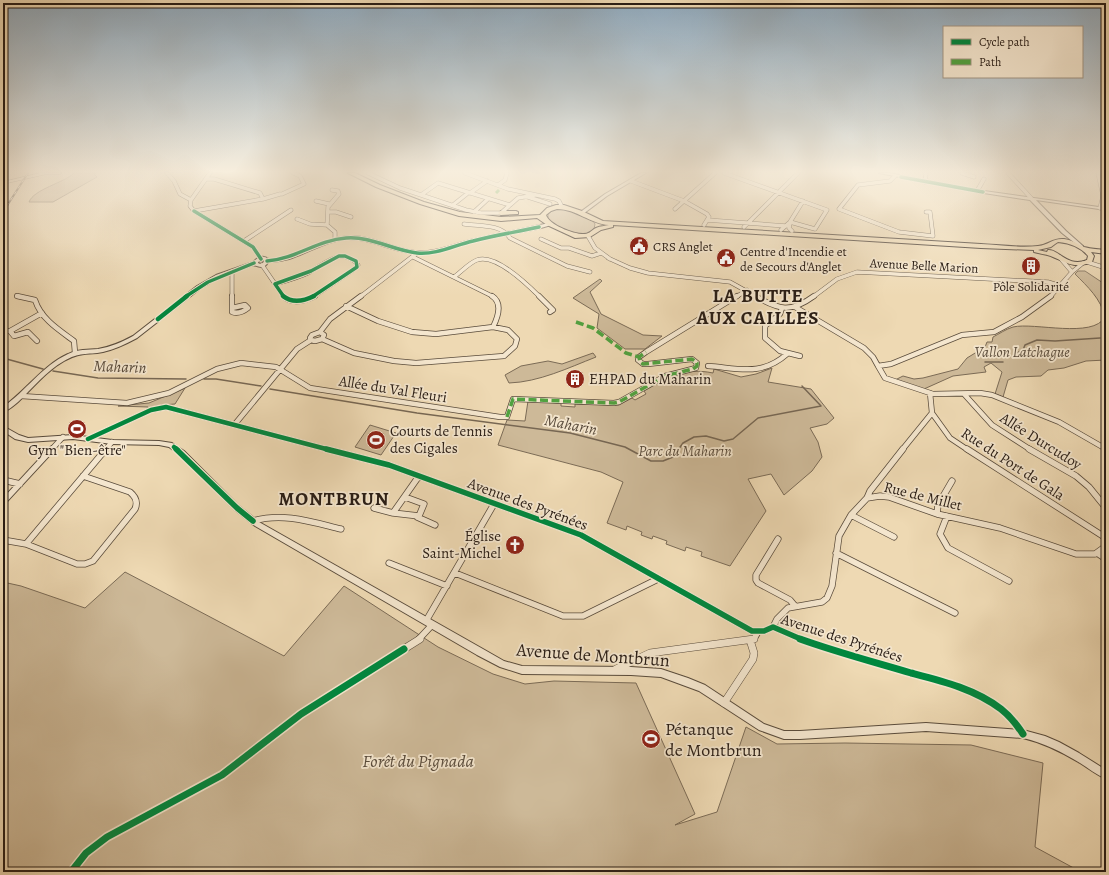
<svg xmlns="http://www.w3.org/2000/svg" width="1109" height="875" font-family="Alegreya,serif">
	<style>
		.green { fill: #cdb998; stroke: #7b6b56 }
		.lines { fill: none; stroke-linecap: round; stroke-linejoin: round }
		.stream { stroke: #776753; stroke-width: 1.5 }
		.minor-far3-casing { stroke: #5a4c3c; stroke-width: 4.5 }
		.minor-far2-casing { stroke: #5a4c3c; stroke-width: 6 }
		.minor-far1-casing { stroke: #5a4c3c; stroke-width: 7 }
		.minor-casing { stroke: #5a4c3c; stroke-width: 8 }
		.tertiary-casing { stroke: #5a4c3c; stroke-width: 2 }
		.secondary-casing { stroke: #291d15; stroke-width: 1 }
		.primary-casing { stroke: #291d15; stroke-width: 2 }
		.minor-far3 { stroke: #f4e6ce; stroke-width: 3.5 }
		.minor-far2 { stroke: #f4e6ce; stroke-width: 4.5 }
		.minor-far1 { stroke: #f4e6ce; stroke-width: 5.5 }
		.minor { stroke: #f4e6ce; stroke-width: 7 }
		.tertiary { fill: #f4e6ce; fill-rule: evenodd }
		.secondary { fill: #f4e6ce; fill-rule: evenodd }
		.primary { fill: #eed9b3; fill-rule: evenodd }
		.rail-casing { stroke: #291d15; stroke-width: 2 }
		.rail { stroke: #f4e6ce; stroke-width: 1; stroke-dasharray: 3.5; stroke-linecap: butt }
		.quiet-far1 { stroke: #51a240; stroke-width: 3; stroke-dasharray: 6 3; stroke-linecap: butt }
		.quiet { stroke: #51a240; stroke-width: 3.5; stroke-dasharray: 8 3.5; stroke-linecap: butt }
		.cycleway-far3-casing { stroke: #f4e6ce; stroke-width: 5.5 }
		.cycleway-far2-casing { stroke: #f4e6ce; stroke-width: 7 }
		.cycleway-far1-casing { stroke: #f4e6ce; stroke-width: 8 }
		.cycleway-casing { stroke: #f4e6ce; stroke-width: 10 }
		.cycleway-far3 { stroke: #00873e; stroke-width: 3.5 }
		.cycleway-far2 { stroke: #00873e; stroke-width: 4.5 }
		.cycleway-far1 { stroke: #00873e; stroke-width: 5.5 }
		.cycleway { stroke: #00873e; stroke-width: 7 }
		.labels { text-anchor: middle; stroke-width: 3.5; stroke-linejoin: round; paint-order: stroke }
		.far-poi-label { font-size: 13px; fill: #291d15; stroke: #f4e6ce; text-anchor: start }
		.far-street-label { font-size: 13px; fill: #291d15; stroke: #f4e6ce }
		.park-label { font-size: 15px; font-style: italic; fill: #5a4c3c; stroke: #f4e6ce }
		.poi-label { font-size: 15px; fill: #291d15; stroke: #f4e6ce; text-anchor: start }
		.street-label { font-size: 15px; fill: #291d15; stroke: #f4e6ce }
		.water-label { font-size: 16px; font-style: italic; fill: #564839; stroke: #f4e6ce }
		.near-street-label { font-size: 18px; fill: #291d15; stroke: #f4e6ce }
		.near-poi-label { font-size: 18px; fill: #291d15; stroke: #f4e6ce; text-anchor: start }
		.near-park-label { font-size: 18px; font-style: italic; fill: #5a4c3c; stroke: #f4e6ce }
		.district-label { font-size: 19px; font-weight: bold; letter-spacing: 1px; fill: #291d15; stroke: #f4e6ce }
	</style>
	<rect width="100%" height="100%" fill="#eed9b3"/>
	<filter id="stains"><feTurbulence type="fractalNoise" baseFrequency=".005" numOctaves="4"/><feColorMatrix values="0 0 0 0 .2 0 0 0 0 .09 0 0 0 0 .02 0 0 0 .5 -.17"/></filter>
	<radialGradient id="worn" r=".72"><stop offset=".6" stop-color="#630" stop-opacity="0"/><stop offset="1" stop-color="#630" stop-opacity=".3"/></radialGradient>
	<path class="green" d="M74 173H96L94 174 97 177 53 202H29C34 189 64 183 74 173Z
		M558 209 568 210 593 221 595 224 594 229C584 240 554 229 548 218V214L553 210Z
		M1078 271H1085L1106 285V360L1086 361 1064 368 1048 370 1041 376 1016 377 1008 380 1003 397 995 394 1002 372 991 363 984 367 986 372 953 376 924 389 895 380 903 376 914 379 923 378 958 369 967 358 985 347 987 342H992L993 337C999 334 1006 329 1013 327 1034 322 1093 339 1105 317 1101 299 1088 287 1075 274Z
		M600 279 602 281 590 292 601 314 643 335 662 336 645 349H625L597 328 599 314 573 298Z
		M593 353 596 357C568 368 539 382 509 383L505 375 521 366 548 361 562 364Z
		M772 368 768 382 811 389 834 418 827 424 810 428 818 442 822 457 812 471 784 495 771 474 748 479 766 511 730 566 701 556 702 552 686 547 685 551 666 544 667 541 653 536 652 539 641 535 642 532 627 526 626 530 607 523 623 482 601 472 498 445 507 420 525 421 528 401 561 403V406L575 407V404L619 405 632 398 635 400 646 394 644 391C667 378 685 367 713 373L714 369 741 377 756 374Z
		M185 388 175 404 162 405 148 410V407L118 406 149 403Z
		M370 425 396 433 381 455 355 447Z
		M125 572 284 656 344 586 438 647 493 674 525 684 554 681 636 683 695 814 675 825 717 812 746 727 777 744 845 743 971 745 1043 763 1035 847 1081 872H3V582L21 586 85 608Z"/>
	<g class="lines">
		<path class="stream" d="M1017 353 1023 350 1025 345 1037 340 1055 341 1100 338
			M3 358 43 369
			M985 362H1003
			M53 371 98 378 186 379
			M204 379H216L261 386
			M270 389 417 413 570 433 625 447 651 461H663L673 457 683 443 694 437 706 436 724 441 733 439 758 418 821 406 802 386"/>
		<defs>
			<path id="minor-far3" d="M167 173 174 181 180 194 191 200
				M210 173 191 200 190 206 194 211 253 247 261 259
				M368 173 400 188 466 210 481 213H501L518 198 535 195
				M465 173 508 189 555 199 559 201 562 207
				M724 173 827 210 815 229 790 222
				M962 173 974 177
				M1008 173 1031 198
				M1098 173 1103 196 1100 208
				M895 176 890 181 858 185 839 209 899 232 933 236 930 212H926
				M207 179H214L260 193 263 199
				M631 181 684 201 707 214 709 217 704 225
				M925 182 926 173
				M498 185 505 180 507 173
				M332 190 338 191 339 194 328 207 327 225 335 232V239
				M977 191 984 179
				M470 193 487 181
				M282 194 304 184 300 176 293 173
				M421 195 438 183 510 205
				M528 197 550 204
				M316 201 329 204
				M453 205 468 193
				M675 209 715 173
				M194 211 263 199 280 194
				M328 212H336L351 217
				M474 212 488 199
				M297 219 310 224 327 225
				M707 220 786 226
				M790 223 789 228 792 231
				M464 224C480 226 501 224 510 238L567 266 590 272
				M744 227 798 173
				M781 230 790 222 803 201
				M588 236 595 248 610 259
				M541 239 561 248H569L592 256 601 253
				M244 241 291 210
				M413 257 494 297
				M608 258 630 268 648 273 730 282 757 297
				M1061 259 1072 272
				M1087 262 1106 268
				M262 265 284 297
				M232 271V297
				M454 277C461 272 469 263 477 260 495 253 528 285 540 297
				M275 284C286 281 298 278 308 273 323 265 343 245 358 265L353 270 313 297
				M17 296 21 297
				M360 297 417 253
				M736 297 747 290
				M813 297 837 279 857 272 1048 282 1061 286
				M1050 297 1072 272 1083 263"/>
			<path id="minor-far2" d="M17 296 35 300C41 319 59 330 74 341L75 353
				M232 296V308
				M283 296C292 305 305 301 315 296
				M492 296C503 303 498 317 493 327
				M539 296 553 310 550 312
				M755 296C779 310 791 313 814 296
				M1051 296 1022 317 994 332 962 335 891 364 878 366 885 378 933 394 980 393 992 395 1059 422 1106 449
				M245 305 248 308C243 312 238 314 232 312V308Z
				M795 307 864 348 873 357 878 366
				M782 308 780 314 765 326V338L780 351 800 356
				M3 331H10L42 313
				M10 331 14 336 28 332 37 341
				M320 332 330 319 361 296
				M322 339 354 353 394 361 416 363 504 356 515 346 517 339 508 330 493 327 436 334 412 332 378 321 346 306
				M311 340 315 341 322 339 324 335 320 332
				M311 340 310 338 312 335 320 332
				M708 366C738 368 761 377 787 354
				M930 393 932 413 950 438 968 450
				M964 394 992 425 1031 450
				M21 396 127 403 169 393 217 369 241 363 276 367 310 388 500 417H507L513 399 614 403 619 402 665 376 696 368 697 363 692 359 648 364H643L638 360 639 357 646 352 737 296
				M235 424 297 349 311 340
				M88 439 151 410 166 407 330 450
				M51 450 63 437
				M105 450 112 442
				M902 450 932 413"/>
			<path id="minor-far1" d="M326 449 389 465 581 535 752 631H764L773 627 803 640
				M967 449 1106 538
				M1029 449 1076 476 1089 487 1106 508
				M3 480 20 484
				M867 498 870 491 903 449
				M3 502 52 449
				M374 508 393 513 419 476
				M393 513 419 516 424 504 405 497
				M937 514 938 505 952 481
				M851 515 894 537
				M947 516 940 534 948 548 1009 581
				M417 517 435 525
				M253 521C283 512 312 522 341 529
				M778 539 756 575V580L758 583 790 600 795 606
				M3 540 26 544 77 564H85L93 561 135 509C138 502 136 497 130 492L83 476
				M26 544 106 449
				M836 553 955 613
				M1097 553 1106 559
				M389 563 447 586
				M455 573 563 616H583L658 579
				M426 621 494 504
				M773 627 777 619 788 608 822 602 827 598 832 586 839 536 851 515 867 498 880 496 889 497 937 514 1000 528 1076 554H1095L1106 546
				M418 640 432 625
				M749 640 754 639 758 632"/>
			<path id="minor" d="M800 639C836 652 874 662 911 673 942 681 975 689 1001 709 1010 716 1017 725 1023 734
				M404 649 420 639
				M616 669 650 653 754 639
				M724 703 753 659 754 653 750 640"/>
			<path id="tertiary" d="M641 173H646L607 196 583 214 579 213 605 194Z
				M879 173H889L977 190 1106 208V210L1036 200 1066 231 1083 246V247L1081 248 1062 233 1030 200 977 192Z
				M549 223H551V225L541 228C519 233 496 236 473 242 456 246 439 255 420 254 395 254 372 238 346 239 326 241 308 253 289 259 282 261 275 262 268 262 265 269 259 267 253 265L220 277 201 288 137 338C126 344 115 349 103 352 87 355 79 352 64 361 46 371 33 388 18 402 13 406 9 410 3 412V407C26 391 42 366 68 354 77 349 88 350 98 349 111 347 122 342 133 336L197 286 216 275 253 262C256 259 260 256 264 257 269 258 264 258 269 259 274 260 280 258 284 257 308 250 328 236 354 236 379 237 402 254 428 251 444 250 459 242 475 239 499 233 524 229 549 223ZM263 260 264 261 263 263 260 264 258 263V262Z
				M3 426 19 435 28 438 73 435 112 440 159 441 172 443 184 451 239 506 259 522 483 649 504 661 522 666 631 667 661 669 688 678 705 685 764 724 784 731H800L926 723 1023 730 1045 736 1059 742 1079 753 1106 770V779C1097 775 1088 768 1080 763 1062 752 1044 743 1023 738L926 731 800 739H784L759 730 699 691 661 677 631 675 522 674 500 667 477 655 255 526 235 510 180 455 169 447 159 445 112 444 73 439 28 442 15 439 3 431Z"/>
			<path id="secondary" d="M40 173H62L60 174H47L3 184V182Z"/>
			<path id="primary" d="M348 173H355L380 185 424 202 460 212 501 217 540 215 547 208 556 205H564L582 211 603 221 981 244C999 245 1019 248 1038 246 1049 245 1052 238 1064 239 1072 240 1078 244 1084 247 1091 249 1099 249 1106 250V254L1091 252 1094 256 1092 262C1075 269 1067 263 1053 257 1047 254 1040 254 1034 252V250L981 248 613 225V227L601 230 590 237 575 238 547 225 537 218 501 221 459 216 420 204 376 187ZM557 209C577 209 590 224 609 225 605 226 600 226 596 228 592 230 589 234 585 234 575 235 549 225 546 215L551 211ZM1058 242C1069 243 1081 247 1088 256L1087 260C1067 268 1059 249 1048 250L1047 252 1038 250 1051 247 1055 244Z
				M516 211 518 212V214L501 215 498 213 501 211Z"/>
		</defs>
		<use href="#minor-far3" class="minor-far3-casing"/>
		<use href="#minor-far2" class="minor-far2-casing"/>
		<use href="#minor-far1" class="minor-far1-casing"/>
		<use href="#minor" class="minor-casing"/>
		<use href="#tertiary" class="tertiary-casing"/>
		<use href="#secondary" class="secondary-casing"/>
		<use href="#primary" class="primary-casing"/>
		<use href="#minor-far3" class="minor-far3"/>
		<use href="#minor-far2" class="minor-far2"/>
		<use href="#minor-far1" class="minor-far1"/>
		<use href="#minor" class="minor"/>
		<use href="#tertiary" class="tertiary"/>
		<use href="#secondary" class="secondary"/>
		<use href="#primary" class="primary"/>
		<defs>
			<path id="rail" d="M3 212 28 173"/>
		</defs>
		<use href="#rail" class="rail-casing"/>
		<use href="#rail" class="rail"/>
		<path class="quiet-far1" d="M496 193 499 190"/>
		<path class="quiet" d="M576 322 593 328 626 353 639 357
			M507 417 513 399 614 403 619 402 665 376 693 369 697 366V363L692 359 643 364 640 362 639 357 646 352"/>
		<defs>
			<path id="cycleway-far3" d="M901 177 983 192
				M194 211 253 247 261 259
				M267 261C295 259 318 240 346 238 371 236 392 250 417 253 436 255 455 245 473 241 495 235 517 232 539 227
				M185 297 208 282 254 263
				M284 297 275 284 311 271 339 256H345L356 261 357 267 312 297"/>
			<path id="cycleway-far2" d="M283 296C293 304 304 301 314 296
				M158 319 187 296
				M88 439 151 410 166 407 330 450
				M174 447 178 450"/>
			<path id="cycleway-far1" d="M176 449 237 508 253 521
				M326 449 389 465 581 535 752 631H764L773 627 803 640"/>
			<path id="cycleway" d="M800 639C836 652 874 662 911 673 942 681 975 689 1001 709 1010 716 1017 725 1023 734
				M71 872 86 853 107 837 222 775 301 714 404 649"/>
		</defs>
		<use href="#cycleway-far3" class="cycleway-far3-casing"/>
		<use href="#cycleway-far2" class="cycleway-far2-casing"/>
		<use href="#cycleway-far1" class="cycleway-far1-casing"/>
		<use href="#cycleway" class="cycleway-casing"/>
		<use href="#cycleway-far3" class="cycleway-far3"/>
		<use href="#cycleway-far2" class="cycleway-far2"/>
		<use href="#cycleway-far1" class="cycleway-far1"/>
		<use href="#cycleway" class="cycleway"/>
	</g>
	<linearGradient id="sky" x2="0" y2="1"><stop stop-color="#8fa9bd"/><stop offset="0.58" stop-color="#f7eedd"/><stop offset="1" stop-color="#f7eedd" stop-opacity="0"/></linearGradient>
	<rect width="1109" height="296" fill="url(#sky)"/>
	<defs>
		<symbol id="civic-disc" viewBox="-11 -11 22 22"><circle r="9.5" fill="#8f2418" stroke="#f4e6ce"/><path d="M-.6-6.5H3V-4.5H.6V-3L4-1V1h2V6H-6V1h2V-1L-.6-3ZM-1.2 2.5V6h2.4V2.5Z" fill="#fff"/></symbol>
		<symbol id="building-disc" viewBox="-11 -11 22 22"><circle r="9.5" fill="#8f2418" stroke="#f4e6ce"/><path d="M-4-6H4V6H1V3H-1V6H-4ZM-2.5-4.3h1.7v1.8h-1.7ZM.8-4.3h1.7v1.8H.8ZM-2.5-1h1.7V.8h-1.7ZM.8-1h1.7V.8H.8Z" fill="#fff"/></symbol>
		<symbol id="stadium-disc" viewBox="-11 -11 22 22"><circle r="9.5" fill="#8f2418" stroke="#f4e6ce"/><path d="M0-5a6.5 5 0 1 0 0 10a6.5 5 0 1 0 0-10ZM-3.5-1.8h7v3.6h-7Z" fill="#fff"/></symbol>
		<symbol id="church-disc" viewBox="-11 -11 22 22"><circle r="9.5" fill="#8f2418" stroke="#f4e6ce"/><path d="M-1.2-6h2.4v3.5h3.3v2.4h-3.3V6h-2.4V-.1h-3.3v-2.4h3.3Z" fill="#fff"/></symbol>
	</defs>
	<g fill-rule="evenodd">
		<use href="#civic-disc" x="628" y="235" width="22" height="22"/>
		<use href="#civic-disc" x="715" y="247" width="22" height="22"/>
		<use href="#building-disc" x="1020" y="255" width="22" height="22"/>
		<use href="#building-disc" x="564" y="368" width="22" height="22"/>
		<use href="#stadium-disc" x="66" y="418" width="22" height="22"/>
		<use href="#stadium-disc" x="365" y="429" width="22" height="22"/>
		<use href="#church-disc" x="504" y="534" width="22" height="22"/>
		<use href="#stadium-disc" x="640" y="728" width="22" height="22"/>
	</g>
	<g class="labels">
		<g class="far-poi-label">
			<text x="653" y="251">CRS Anglet</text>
			<text x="740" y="256">Centre d'Incendie et<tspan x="740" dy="15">de Secours d'Anglet</tspan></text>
			<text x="1031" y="291" text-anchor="middle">Pôle Solidarité</text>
		</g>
		<g class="far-street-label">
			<text transform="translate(924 265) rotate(3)" y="5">Avenue Belle Marion</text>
		</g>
		<g class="park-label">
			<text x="1022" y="357">Vallon Latchague</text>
			<text x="685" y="456">Parc du Maharin</text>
		</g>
		<g class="poi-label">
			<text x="589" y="384">EHPAD du Maharin</text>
			<text x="390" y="436">Courts de Tennis<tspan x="390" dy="17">des Cigales</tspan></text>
			<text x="77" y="455" text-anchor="middle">Gym "Bien-être"</text>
			<text x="501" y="541" text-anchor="end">Église<tspan x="501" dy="17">Saint-Michel</tspan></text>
		</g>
		<g class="street-label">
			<text transform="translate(393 389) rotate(9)" y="5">Allée du Val Fleuri</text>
			<text transform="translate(1041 441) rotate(32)" y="5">Allée Durcudoy</text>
			<text transform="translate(1013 464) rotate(33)" y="5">Rue du Port de Gala</text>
			<text transform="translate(923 496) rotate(14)" y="5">Rue de Millet</text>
			<text transform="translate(528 504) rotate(20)" y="5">Avenue des Pyrénées</text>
			<text transform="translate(842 638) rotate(18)" y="5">Avenue des Pyrénées</text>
		</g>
		<g class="water-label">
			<text transform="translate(120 366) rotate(2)" y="6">Maharin</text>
			<text transform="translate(571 424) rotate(11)" y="6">Maharin</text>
		</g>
		<g class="near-street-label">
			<text transform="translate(593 655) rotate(4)" y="6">Avenue de Montbrun</text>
		</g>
		<g class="near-poi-label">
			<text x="665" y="735">Pétanque<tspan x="665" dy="21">de Montbrun</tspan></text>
		</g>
		<g class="near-park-label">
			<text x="418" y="767">Forêt du Pignada</text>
		</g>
		<g class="district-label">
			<text x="758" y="302">LA BUTTE<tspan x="758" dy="22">AUX CAILLES</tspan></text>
			<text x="334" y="505">MONTBRUN</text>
		</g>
	</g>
	<rect width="1109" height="875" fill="none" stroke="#eed9b3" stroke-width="16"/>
	<rect x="4" y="4" width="1101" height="867" fill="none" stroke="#291d15" stroke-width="2"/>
	<rect x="8" y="8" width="1093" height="859" fill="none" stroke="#291d15"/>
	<rect x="943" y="26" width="140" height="52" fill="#f4e6ce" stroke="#a39684"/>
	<rect x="951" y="39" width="20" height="6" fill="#00873e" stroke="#a39684"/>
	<text x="979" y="46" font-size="12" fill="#291d15">Cycle path</text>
	<rect x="951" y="59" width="20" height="6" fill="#51a240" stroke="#a39684"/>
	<text x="979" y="66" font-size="12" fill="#291d15">Path</text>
	<rect width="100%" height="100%" filter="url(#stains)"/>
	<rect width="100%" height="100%" fill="url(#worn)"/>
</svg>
